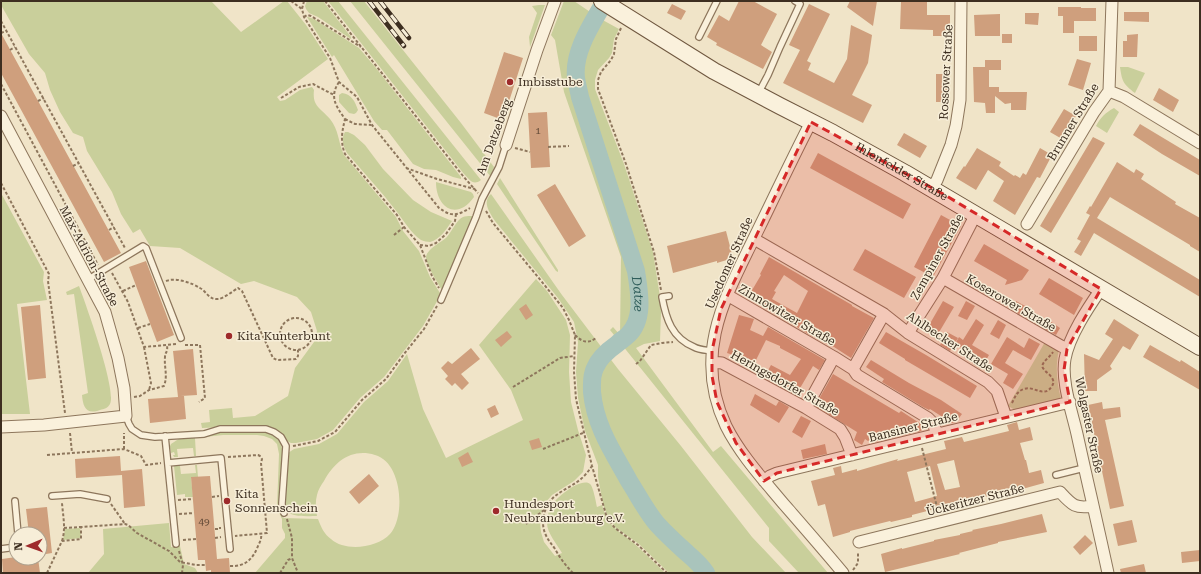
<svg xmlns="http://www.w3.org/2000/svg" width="1201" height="574" font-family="'Roboto Serif',serif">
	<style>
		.green { fill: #c9cf9b }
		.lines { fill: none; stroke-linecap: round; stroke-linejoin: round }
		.river { stroke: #a9c4bc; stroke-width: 18 }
		.building { fill: #cf9f7d; fill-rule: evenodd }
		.service-casing { stroke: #8d765c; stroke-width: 8 }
		.minor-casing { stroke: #8d765c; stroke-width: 13 }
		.secondary-casing { stroke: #6f573f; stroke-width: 18 }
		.path { stroke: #8d765c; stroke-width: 2; stroke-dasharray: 3 2; stroke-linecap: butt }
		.service { stroke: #faf1dc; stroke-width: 5.5 }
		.minor { stroke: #faf1dc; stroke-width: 11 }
		.secondary { stroke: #faf1dc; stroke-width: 16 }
		.rail-casing { stroke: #3d2e20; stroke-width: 4.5 }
		.rail { stroke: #f7eed8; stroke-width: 3; stroke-dasharray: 9; stroke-linecap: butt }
		.marked { fill: #d62828; fill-opacity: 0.2; stroke: #d62828; stroke-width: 3; stroke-dasharray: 8 5; stroke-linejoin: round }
		.poi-dot { fill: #9e2a2b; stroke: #f7eed8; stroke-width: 1.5 }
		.labels { text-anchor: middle; stroke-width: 3; stroke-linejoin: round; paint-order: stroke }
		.number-label { font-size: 10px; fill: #624a37 }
		.street-label { font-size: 12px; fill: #3d2e20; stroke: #f7eed8 }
		.poi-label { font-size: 12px; fill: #3d2e20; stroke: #f7eed8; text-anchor: start }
		.water-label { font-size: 13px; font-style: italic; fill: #2f5d5a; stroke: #f7eed8 }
	</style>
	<rect width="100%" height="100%" fill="#f0e4c8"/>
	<path class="green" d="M1 1H211L241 32 284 1H287L306 25 328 59 277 97 280 101 285 100 300 90 312 87 314 90C312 107 321 108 330 119 339 130 338 142 344 155L396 217 403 231 419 251 430 277 440 293V296L423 326 384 377 360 398 333 430 317 439 296 443H291L287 441 283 435 276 430 267 427 258 426 202 428 201 423 210 422 209 410 232 408 233 418 255 416 288 396 295 368 314 342 317 331 311 312 297 297 254 281 241 284 180 248 150 246 140 229 133 233 121 214 112 192 87 151 83 137 73 133 60 112 50 90 45 73 29 54 1 5Z
		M307 1H323L351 37V39L318 17 309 13 306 9 305 6Z
		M328 1H338L481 180C473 186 470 180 464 174Z
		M350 1H364L461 123 494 167 491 177Z
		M564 1H574L599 18 619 29 614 39 612 53 609 58 598 70 595 80V89L624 164 653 252 660 297 661 312 660 341 644 344 636 348 713 452 721 446 828 573H799L769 541V528L610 330 613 327 620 335 621 257 564 92 555 40 551 35Z
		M539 5H545L530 47 529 37 537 13 532 6Z
		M307 17H308L314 19 359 48 376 68 461 177V179L453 177 436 170 424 169 413 164 387 130H382L374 121 334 55 332 57Z
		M1120 67H1128L1145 73 1135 93C1123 84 1122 81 1120 67Z
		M342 93C352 94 355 102 358 110L356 113 354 114 349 113 339 102V95Z
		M1114 108 1119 112 1107 133 1096 126C1101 117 1105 113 1114 108Z
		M345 132H348L354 135 365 145 383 169 413 200 431 212 452 221C447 228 440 240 430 242 428 242 423 241 421 240 411 233 404 221 397 212 381 191 363 172 347 153 343 146 341 139 345 132Z
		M500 178 558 270V272L556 271 497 184Z
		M436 182 471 192 473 194 474 197C457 221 436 208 436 182Z
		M1 193 44 272 43 281 47 300 17 304 30 414H1Z
		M491 194 562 295 618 369 681 446 752 537 786 573H669L639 544 616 528 608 517 603 504 598 477V465L585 431 578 398 576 372 578 342 574 322 558 298 495 221C489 212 482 202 491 194Z
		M470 216H472L473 218 442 290C438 283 426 265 426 257 427 249 440 243 446 238 452 232 456 220 463 217 465 216 468 216 470 216Z
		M536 279 547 291 566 320 570 335 569 372 571 402 578 430 586 455 583 472 574 481 552 495 546 502 542 509 540 522 541 532 544 542 555 556 562 553C557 544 547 533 547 523 547 517 549 509 552 505 557 497 581 477 590 484 593 486 596 502 597 507L602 505C609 530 621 531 638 547 647 555 656 564 665 573H255L285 538V534L282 528V519L277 508 279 454 277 444 272 439 264 436 257 435H223L195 438 196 456H194L193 448 177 449 178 457H174L173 455H175L174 452 171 453 170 446 171 444C175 442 180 437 185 436 198 432 259 428 271 434 279 437 282 445 283 454L279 503 280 509 283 518 318 519C321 527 324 534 331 539 345 552 377 548 390 534 406 516 402 462 375 455 352 448 335 461 324 481 321 485 318 490 317 495 315 502 316 509 317 516 307 516 289 518 284 508L288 453 294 449 319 444 337 434 364 402 388 381 407 354 423 409 446 458 523 420 511 390 479 345Z
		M79 286C86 305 117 390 110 404 108 408 104 409 100 410 86 415 83 407 82 395L88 393 74 294 67 295 66 292Z
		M1045 342 1059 350C1055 367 1057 383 1061 399L1017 411 1008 406Z
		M195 465H197L198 477 191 478 193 497H185V494L177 495 174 466H180L181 474 196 473Z
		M169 523 171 547 180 546 184 564 195 568 198 573H88L104 554 103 529Z
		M80 528 81 538 63 540 65 529Z"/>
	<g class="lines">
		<path class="river" id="s1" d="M605 1C592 24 573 51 576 78 577 85 579 91 580 97L636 271C639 291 645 319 628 335 625 338 620 341 617 344 607 351 599 358 595 368 591 376 592 384 592 392 595 426 613 452 629 481 638 495 646 511 657 524 666 534 677 544 687 553 694 559 701 565 706 573"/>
	</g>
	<path class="building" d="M739 1H753L777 14 761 45 772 52 763 69 716 45 717 43 707 37 719 15 729 21Z
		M850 1H877L873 26 847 7Z
		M901 2H927V15H950V36H933V30L900 29Z
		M672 4 686 11 681 20 667 13Z
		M809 4 830 14 807 61 811 63 808 70 834 83 847 59 851 25 872 35 868 63 852 95 872 105 863 123 783 83 800 50 789 45Z
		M1058 7H1081V8H1096V21H1074V33H1063V16H1058Z
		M1124 12H1149V22L1124 21Z
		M1025 13H1039L1038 25 1025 24Z
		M1000 14V36H975L974 15Z
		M1 33 121 253 104 262 1 73Z
		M1002 34H1012V43H1002Z
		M1138 34 1137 57H1123V41H1127V35Z
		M1079 36H1097V51H1079Z
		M504 52 523 58 503 120 484 113Z
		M1077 59 1091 63 1083 90 1068 85Z
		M985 60H1001V70H989V87H999V92H1027L1026 110H1011V103L1005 104 995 96V113H986L985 103 974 102 973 67H985Z
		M936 74H949V102H936Z
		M1159 88 1179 100 1173 112 1153 100Z
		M1064 109 1076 116 1062 139 1050 132Z
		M547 112 550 167 531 168 528 113Z
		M1140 124 1200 160V176L1162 154 1133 135Z
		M904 133 927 146 920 158 897 145Z
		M1093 137 1105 143 1051 233 1040 226Z
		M977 148 1001 162 999 166 1014 176 1015 175 1020 178 1023 173 1026 175 1040 148 1052 155 1040 178 1037 177 1015 215 993 201 1004 181 988 170 976 190 956 178 964 166 965 167Z
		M818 153 911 204 903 219 810 168Z
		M1117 162 1134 173 1136 169 1144 174 1141 179 1176 202 1175 204 1200 218V252L1190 246V245L1110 197 1097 218 1200 280V297L1094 233 1081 256 1074 252 1081 241 1077 239 1090 215 1086 213 1090 206 1091 207Z
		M555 184 586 236 569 247 537 195Z
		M941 215 961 226 933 277 914 267Z
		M726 231 733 258 717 263V261L673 273 667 246Z
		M984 244 1029 270 1022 280 1005 285 1007 280 974 261Z
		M865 249 916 277 904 298 853 270Z
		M769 257 852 305V306L874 318 851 358 814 334 813 337 748 297 761 275 760 274ZM784 275 808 291 797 313 772 299 776 292 774 291Z
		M146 261 174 335 157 342 129 267Z
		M1049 278 1083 298 1074 315 1039 294Z
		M943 301 954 307 938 334 928 327Z
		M966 301 975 306 967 320 958 316Z
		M1016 301 1027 307 1022 316 1011 309Z
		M526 304 533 315 526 320 519 309Z
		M40 305 46 378 28 380 21 307Z
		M739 315 754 319 750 330 763 336 768 327 825 360 819 370 813 366 796 395 785 389 786 388 766 377 767 375 766 374 771 365 790 375 801 359 780 348V346L766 340 755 362 727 353Z
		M976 319 984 325 972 345 989 355 981 369 972 363 976 356 955 344 959 337 963 340Z
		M1114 319 1139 335 1130 350 1123 346 1110 366 1112 369 1097 380V391H1085L1084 354 1099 360 1113 339 1105 334Z
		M998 320 1006 325 999 339 990 334Z
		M1050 321 1060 328 1056 335 1045 329Z
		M507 331 512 337 501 347 495 340Z
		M886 332 926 355 977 386 970 398 905 360V359L879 343Z
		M947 332 958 338 950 351 940 345Z
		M1007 337 1024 348 1029 338 1040 344 1031 360 1013 350 1005 363 1023 374 1013 389 1003 383 1008 374 991 364Z
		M1150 345 1180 362 1181 360 1200 372V390L1143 357Z
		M471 348 480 359 461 374 469 383 462 390 455 383 452 386 445 379 448 376 441 368 448 361 452 364Z
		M193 349 197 395 181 396H184L186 419 150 423 148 399 178 397 173 351Z
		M871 360 909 383 941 400 962 414 956 422 952 423 930 409 929 410 923 407 882 382 884 379 866 367Z
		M833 374 899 413 901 411 924 426 921 431 918 432 914 429 912 433 903 435 896 432 893 438 885 434 881 440 871 443 865 439 862 445 854 440 857 432 815 406Z
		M755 394 776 406 779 401 789 407 779 423 750 405Z
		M1102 402 1103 409 1120 407 1121 417 1105 420 1124 506 1110 509 1088 405Z
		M495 405 499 414 491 418 487 409Z
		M801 416 811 421 802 438 792 432Z
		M1017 422 1019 430 1030 427 1033 440 1020 443 1025 460H1026L1029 473 1041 470 1044 483 1004 494V492L984 497V498L965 503V501L912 515V517L891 522 890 521 850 531V532L833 537 825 504 818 506 811 481 835 475 833 468 841 466 842 473 857 469V471L898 459 897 461 946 449 944 441 962 437 964 442 1009 431 1007 425ZM954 460 960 487 945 490 937 464ZM930 466 937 496 915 502 907 472Z
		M539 438 542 447 532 450 529 441Z
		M825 444 827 454 803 459 801 450Z
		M468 452 473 462 462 467 458 458Z
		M120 456 121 471 142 469 145 506 124 508 122 475 76 478 75 459Z
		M369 474 379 486 359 504 349 492Z
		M210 476 217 559 229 558 230 573H211V570L206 571 205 560H198L191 477Z
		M47 507 52 553 40 555V534H29L26 509Z
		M1042 514 1047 532 998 542V543L959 553 960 554 885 572 881 554 902 548V549L934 541V540L960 535V534L973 531 972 530 1001 524Z
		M1132 520 1137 542 1118 546 1113 524Z
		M1085 535 1093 543 1080 555 1073 547Z
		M1200 550V561L1182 563 1181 552Z
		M16 557 38 558 40 573H3L2 559Z
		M1144 564 1146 573H1121L1120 569Z"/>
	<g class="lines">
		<defs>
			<path id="service" d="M699 37 717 1
				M759 92 768 75 780 47 800 4 795 1
				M87 280 143 246 146 248 181 338
				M669 296 662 297C666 319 672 338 694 347 699 350 706 350 712 351
				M441 300 476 217 482 199 499 167 506 145
				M126 416 129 424 132 429 141 435 155 437 204 434 220 429H266L274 432 281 437 286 446 282 503V508L284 513
				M165 436 176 544
				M168 463 221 458 230 549
				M1056 475 1084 468
				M52 496 80 494 107 499
				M15 501 18 534
				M1 549 16 547"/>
			<path id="minor" d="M1109 91 1124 97 1200 143
				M1 116 105 312 118 358 124 388 126 416 44 425 1 427
				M811 122C793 157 776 193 759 228 727 294 691 352 726 426 740 454 762 478 782 502 802 525 823 549 843 573
				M506 145 537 50 555 1
				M932 188 937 180 951 145 956 126 960 100 961 1
				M1027 224 1094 112 1109 91 1112 1
				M754 239 884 314 908 333 988 382 997 391 1006 417
				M943 278 1061 346 1067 349
				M1101 289C1088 308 1069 336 1065 359 1061 381 1072 412 1077 434 1087 480 1098 526 1108 573
				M727 295 834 357 853 369 857 375 928 418 933 423 937 434
				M908 333 943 278 976 214
				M712 362 722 363 806 408 840 429 845 437 852 455
				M853 369 884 314
				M806 408 834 357
				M764 481 770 476 777 473 1070 402
				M859 542 1060 492C1072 505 1075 509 1093 506"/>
			<g id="secondary">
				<path id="s2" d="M602 1 714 71 780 106 833 133 905 173 1200 347"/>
			</g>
		</defs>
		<use href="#service" class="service-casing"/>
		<use href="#minor" class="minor-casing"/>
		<use href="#secondary" class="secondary-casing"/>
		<path class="path" d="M291 1 302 9
			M304 1 302 9 304 17 330 58 339 82 357 97 372 125 439 208C452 217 456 216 470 208
			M325 1 463 176 478 193
			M304 17 307 15 311 16 361 47
			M1 21 125 248
			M621 28 616 39 614 54 611 60 601 72 598 80V89L626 164 654 252 661 290
			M1 33 6 31
			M10 50 15 47
			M339 82C329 97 336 106 345 119 342 132 340 141 345 154L397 215 404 227 420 245 432 276 439 288
			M1 84 98 265
			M281 98 299 87 313 84 334 95
			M38 101 44 98
			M345 119 355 124 371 125
			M548 147 569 146
			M515 148 530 152
			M73 166 79 163
			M406 168 437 179 475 189
			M1 183 49 274 48 281 65 413
			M486 211 493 223 538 277 563 308 569 320 575 335 574 372 576 399 592 466 607 518 615 528 638 545 667 573
			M109 230 114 227
			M394 235 404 227
			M420 245 429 246 436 243 446 234 455 221 456 214
			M112 273 128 302 144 347 177 344
			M166 281C176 277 192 283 200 288 207 292 209 300 218 299 223 299 233 291 238 288L242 291 273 358 277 360 296 359 298 356V350
			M123 291 136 285
			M280 334a16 16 0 1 1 32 0a16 16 0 1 1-32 0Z
			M138 328 150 324
			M575 335C582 342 588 344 596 338
			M185 345H200L205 398 199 402
			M144 347 151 383 149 390
			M636 364 640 361 651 345 662 343 673 342
			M513 387 560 358 574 356
			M134 397 140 396 149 390 164 386C168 375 164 368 165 357 165 352 168 353 167 345
			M1012 403C1015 397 1017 391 1024 389 1034 385 1044 399 1052 386 1053 384 1054 383 1053 380 1051 374 1044 372 1042 366 1044 360 1050 357 1053 352
			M70 433 72 453
			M293 446 318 441 335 432 362 400 386 379 404 354 424 329 437 306
			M922 448 938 511
			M124 449V433
			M543 449 583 433
			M47 455 124 449 141 456 146 465 161 463
			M228 457 258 455 260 456 262 459 261 463 267 533 235 536
			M212 497 219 496
			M178 500 193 499
			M111 504 125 524
			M179 514 194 513
			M287 519 292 538V558L298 573
			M526 524 544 510
			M64 528 81 527
			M215 529H220V527
			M215 538 221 537
			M183 540 196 539
			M62 541C66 529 63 516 62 503
			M179 551 183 565 182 573
			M230 566C245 567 253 559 258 546 260 542 262 538 261 533
			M853 570 858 563V552
			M47 573 62 541 81 539V527L125 524 128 525 137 533 169 551 180 562 196 565H206
			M280 573 288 560 292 558
			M573 573C566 566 560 558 555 549 551 543 547 539 545 533 540 521 545 505 554 497 561 491 570 487 577 482 583 478 588 472 592 466"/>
		<use href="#service" class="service"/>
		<use href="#minor" class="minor"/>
		<use href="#secondary" class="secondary"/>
		<defs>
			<path id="rail" d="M369 1 404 46
				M380 1 409 38"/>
		</defs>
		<use href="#rail" class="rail-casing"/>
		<use href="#rail" class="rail"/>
	</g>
	<path class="marked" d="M811 122 945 195 1101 289 1067 349 1064 370 1070 402 777 473 764 481 736 443 717 402 712 376V351L721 309Z"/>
	<g class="poi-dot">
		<circle cx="510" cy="82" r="4"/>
		<circle cx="229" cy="336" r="4"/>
		<circle cx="227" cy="501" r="4"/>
		<circle cx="496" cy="511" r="4"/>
	</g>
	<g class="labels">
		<g class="number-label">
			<text x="538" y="134">1</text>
			<text x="204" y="525">49</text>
		</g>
		<g class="street-label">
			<text transform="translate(946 72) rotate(-87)" y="4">Rossower Straße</text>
			<text transform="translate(1073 122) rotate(-59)" y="4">Brunner Straße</text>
			<text transform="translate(494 137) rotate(-70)" y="4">Am Datzeberg</text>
			<text dy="4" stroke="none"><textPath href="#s2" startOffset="345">Ihlenfelder Straße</textPath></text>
			<text transform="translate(89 256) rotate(62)" y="4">Max-Adrion-Straße</text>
			<text transform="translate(937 257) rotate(-61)" y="4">Zempiner Straße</text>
			<text transform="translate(729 263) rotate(-66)" y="4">Usedomer Straße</text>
			<text transform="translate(1011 303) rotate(30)" y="4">Koserower Straße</text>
			<text transform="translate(787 315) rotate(30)" y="4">Zinnowitzer Straße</text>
			<text transform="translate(950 342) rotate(33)" y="4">Ahlbecker Straße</text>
			<text transform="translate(785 383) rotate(29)" y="4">Heringsdorfer Straße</text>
			<text transform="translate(1089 425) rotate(78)" y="4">Wolgaster Straße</text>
			<text transform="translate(913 427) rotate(-14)" y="4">Bansiner Straße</text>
			<text transform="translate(975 500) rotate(-14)" y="4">Ückeritzer Straße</text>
		</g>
		<g class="poi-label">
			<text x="518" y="86">Imbisstube</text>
			<text x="237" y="340">Kita Kunterbunt</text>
			<text x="235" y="498">Kita<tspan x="235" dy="14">Sonnenschein</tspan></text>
			<text x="504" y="508">Hundesport<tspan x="504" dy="14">Neubrandenburg e.V.</tspan></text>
		</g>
		<g class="water-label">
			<text dy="5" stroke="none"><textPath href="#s1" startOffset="309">Datze</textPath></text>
		</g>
	</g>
	<rect width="1201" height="574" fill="none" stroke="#3d2e20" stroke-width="4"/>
	<g transform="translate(28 546) rotate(268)"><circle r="19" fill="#f7eed8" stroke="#ada18e"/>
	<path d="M0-3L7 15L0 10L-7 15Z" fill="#9e2a2b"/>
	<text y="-6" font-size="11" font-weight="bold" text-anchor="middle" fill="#3d2e20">N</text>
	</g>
</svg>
